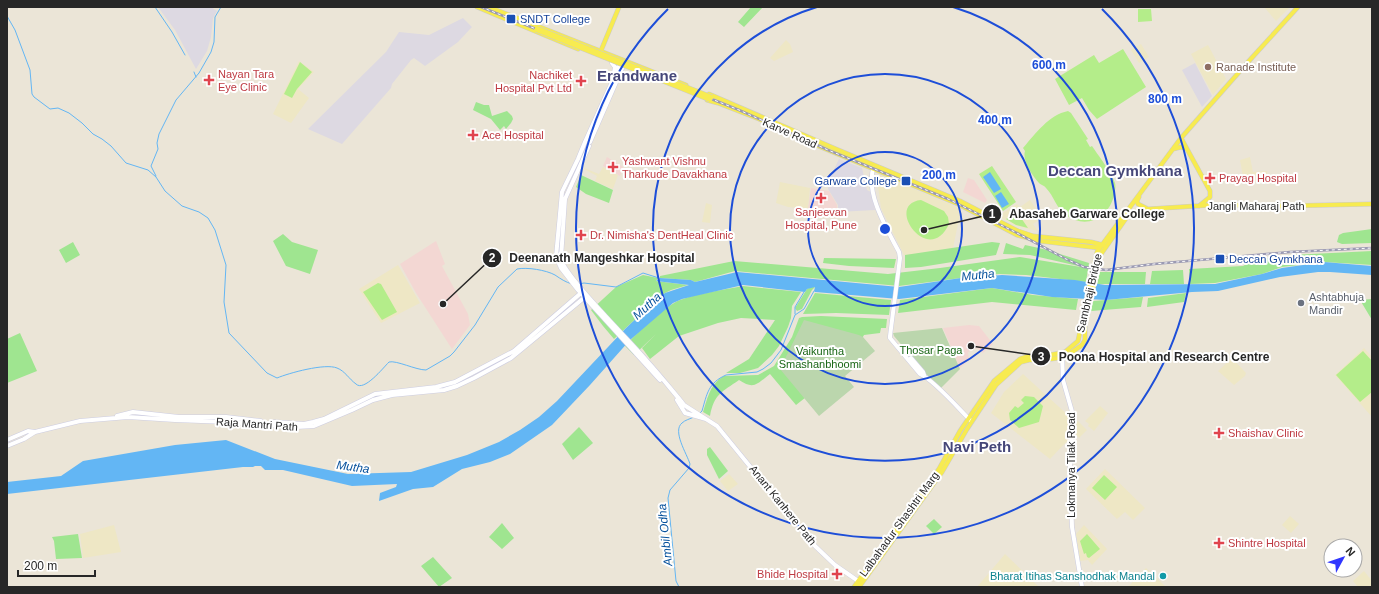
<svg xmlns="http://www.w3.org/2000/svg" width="1379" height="594" font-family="Arial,sans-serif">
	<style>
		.industrial { fill: #ddd9e2 }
		.education { fill: #eee7c5 }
		.medical { fill: #f3d7d3 }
		.green { fill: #9fe590 }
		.cemetery { fill: #bbd6ad }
		.pitch { fill: #b4ed8a }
		.water { fill: #63b6f4 }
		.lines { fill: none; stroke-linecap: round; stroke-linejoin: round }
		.stream { stroke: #63b6f4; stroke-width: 1 }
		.secondary-casing { stroke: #cdcde1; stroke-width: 5 }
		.primary-casing { stroke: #cbcbcb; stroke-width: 5 }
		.secondary { stroke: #fff; stroke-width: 4 }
		.primary { stroke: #f7eb50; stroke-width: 4 }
		.rail-casing { stroke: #9b9ab3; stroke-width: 2.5 }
		.rail { stroke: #fff; stroke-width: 1; stroke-dasharray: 3; stroke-linecap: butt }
		.primary-bridge-casing { stroke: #cbcbcb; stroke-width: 5; stroke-linecap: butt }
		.primary-bridge { stroke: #f7eb50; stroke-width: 4 }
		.ring { fill: none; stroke: #1d4ed8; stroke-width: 2 }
		.transit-dot { fill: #1a4fb4; stroke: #fff; stroke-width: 1.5 }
		.education-dot { fill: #8d6e63; stroke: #fff; stroke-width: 1.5 }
		.health-dot { fill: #e0444e; stroke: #fff; stroke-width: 1.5 }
		.worship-dot { fill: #6b7280; stroke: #fff; stroke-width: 1.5 }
		.culture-dot { fill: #0f9aa8; stroke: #fff; stroke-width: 1.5 }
		.labels { text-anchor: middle; stroke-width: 4; stroke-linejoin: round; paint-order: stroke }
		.transit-label { font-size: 11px; fill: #164399; stroke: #fff; text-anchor: start }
		.education-label { font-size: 11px; fill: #785e54; stroke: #fff; text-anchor: start }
		.health-label { font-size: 11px; fill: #be3a42; stroke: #fff; text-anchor: start }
		.street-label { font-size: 11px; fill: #272727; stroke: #fff }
		.worship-label { font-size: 11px; fill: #5b616d; stroke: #fff; text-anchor: start }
		.park-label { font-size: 11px; fill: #196615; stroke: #fff }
		.culture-label { font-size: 11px; fill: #0d838f; stroke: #fff; text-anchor: end }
		.water-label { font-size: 12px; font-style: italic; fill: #06519c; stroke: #fff }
		.district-label { font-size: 15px; font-weight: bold; fill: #464779; stroke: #fff }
		.centre { fill: #1d4ed8; stroke: #fff; stroke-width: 2 }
		.ring-label { font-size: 12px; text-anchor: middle; font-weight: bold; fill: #1d4ed8; stroke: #fff; stroke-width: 4; stroke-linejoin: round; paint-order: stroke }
		.leader { fill: none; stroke: #272727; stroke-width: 1.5 }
		.callout-dot { fill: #272727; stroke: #fff; stroke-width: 1.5 }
		.mark-label { font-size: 12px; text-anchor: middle; font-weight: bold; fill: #fff }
		.callout-label { font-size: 12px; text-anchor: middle; font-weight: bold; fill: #272727; stroke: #fff; stroke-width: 4; stroke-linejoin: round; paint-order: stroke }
	</style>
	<rect width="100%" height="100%" fill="#ebe5d7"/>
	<path class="industrial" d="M158 7H211L217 11 213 18 211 37 207 51 196 69 175 30Z
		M463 18 472 27 471 28 458 42 425 66 414 58 411 60 392 84 391 88 342 144 308 129 386 52 399 32 429 35Z
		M1195 63 1212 96 1202 107 1182 70Z
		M839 159 862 168 867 190 871 192 875 210 838 212V205L828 189 829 180Z"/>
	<path class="education" d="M1264 7H1290L1276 21Z
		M786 40 790 44 793 52 774 61 770 58Z
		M1141 44 1149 57 1139 63 1131 50Z
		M1208 45 1226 79 1213 95 1191 54Z
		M299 61 314 72 298 89 309 98 291 123 273 114Z
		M1250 157 1253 172 1267 171 1268 181 1244 182 1240 160Z
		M603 167 618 175 613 189 595 181 597 176 584 169V168L599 174Z
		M879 174 961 209 953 248 913 255H904L881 208 877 179Z
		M780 182 810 188 808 209 788 207 776 203Z
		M1030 200 1042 218 1033 224 1038 231 1016 226 998 216 1017 204 1020 207Z
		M706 203 712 205 710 223 702 222Z
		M398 265 420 303 381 323 359 289Z
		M1364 348 1372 357V417L1335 375Z
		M1232 358 1246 373 1245 376 1234 385 1218 371Z
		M1023 374 1070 417 1069 439 1050 459 991 413 1004 392Z
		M1100 406 1108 413 1094 431 1088 426 1089 424 1085 421Z
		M1078 421 1087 430 1079 438 1075 434 1076 422Z
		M1105 469 1145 508 1133 520 1125 512 1117 519 1086 489Z
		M729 474 738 484 728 491 720 481Z
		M1290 516 1299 524 1291 533 1282 525Z
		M114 525 121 552 83 558 80 534Z
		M1084 525 1107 549 1092 565 1088 560 1080 561 1076 534Z
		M1005 554 1039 587H977Z
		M1146 568 1166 587H1131L1129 586Z
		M1364 571 1372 581V587H1358L1353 581Z"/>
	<path class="medical" d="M607 157 623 167 620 176 603 166Z
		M968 178 974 180 987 200 985 203 963 192Z
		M811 188 829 191 837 205V212L808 209Z
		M436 241 445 264 442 266 468 314 470 325 452 349 416 293 400 264Z
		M969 325 979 326 993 344 983 353 977 348 968 352 969 360 960 368 943 328Z"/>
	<path class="green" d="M751 7H763L744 27 738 22Z
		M476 102 484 105H489L492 116 507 111 512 116 513 119 511 123 506 129 504 126 500 130 491 119 473 110Z
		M581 175 613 190 609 203 586 194 576 187Z
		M1372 229V243L1342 244 1337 242 1339 235 1343 233Z
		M283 234 292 242 318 250 310 274 286 266 273 241Z
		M73 242 80 255 66 263 59 250Z
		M992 242 1000 243 996 255 921 267 905 268V255Z
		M1006 243 1023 249 1025 245C1047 249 1068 257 1089 263L1086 282 1026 275 999 274 961 278 899 286 735 271 695 282 691 280 660 278V276L734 261 888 274 940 268 1020 257 1087 268 1030 255 1003 254Z
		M1372 251V265L1324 262 1282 267 1262 274 1215 283 1190 284 1189 269 1243 266 1254 260 1291 255Z
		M824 258 896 259 894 268 849 266 823 263Z
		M1183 270 1184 284H1150L1152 271Z
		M1100 272H1146L1145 284H1097Z
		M643 275 658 278 656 281 688 285 671 290 665 293 643 312 614 339 603 326 591 310 616 287Z
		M743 286 801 292 792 306 791 318 788 327 779 346 772 355 758 368 751 370 740 373H726L749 359 775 320 741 318 718 323 679 336 650 359 642 348 656 334 634 355 625 346C636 334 660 311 674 303 690 294 724 290 743 286Z
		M811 287H815L812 290 802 309 797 311 795 308 807 289Z
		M992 288 1033 295 1078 299 1076 310 992 302 898 313 900 300Z
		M815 293 891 300 889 315 836 313 803 314Z
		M1186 293 1184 302 1147 307 1148 298Z
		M1143 297 1141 307 1091 311 1093 301Z
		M1372 299V320L1360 300Z
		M821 316 887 319 886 328H881L880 333 864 335 848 364 796 405 770 374C757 384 754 390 739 380 722 392 714 394 710 416L703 412C708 397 710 384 724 376L758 375 774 366 792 337 799 318 802 317Z
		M20 333 37 371 7 383V339Z
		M579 427 593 443 573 460 562 444Z
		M710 447 728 471 719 479 707 455V449Z
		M934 519 942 527 934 534 926 526Z
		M502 523 514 538 502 549 489 537Z
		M78 534 82 558 56 559 54 541 52 537Z
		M433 557 452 578 439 587 421 566Z"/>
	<path class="cemetery" d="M804 320 859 335 863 337 875 351 845 376 854 387 819 416 780 369Z
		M942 328 960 369 941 388 927 375 894 336 893 333Z"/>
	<path class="pitch" d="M1138 9H1151L1152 21 1138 22Z
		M1123 49 1146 87 1097 119 1089 110 1082 98 1069 105 1055 79 1094 55 1099 63Z
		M300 62 312 72 297 89 292 98 284 94Z
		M1068 111 1071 113 1088 139 1086 140 1090 147 1092 146C1098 155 1112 173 1115 183 1116 187 1115 191 1114 195 1109 218 1086 230 1066 215 1056 208 1054 196 1046 188 1044 185 1041 185 1039 183 1032 175 1022 160 1025 151L1023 148C1036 133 1049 115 1068 111Z
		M992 166 1016 202 1003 211 979 174Z
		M921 200 944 211 948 217 949 224C929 268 883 204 921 200Z
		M1017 212 1028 228 1016 225 1006 219Z
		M378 283 381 284 397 312 382 320 363 292Z
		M1363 351 1372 361V392L1360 402 1336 375Z
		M1025 396 1034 397 1043 406 1039 422 1019 428 1010 420 1009 413 1015 406 1018 408 1024 403 1021 400Z
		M1104 475 1117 487 1105 500 1092 488Z
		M1087 534 1100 549 1089 558 1087 557 1086 553 1084 554 1080 541Z"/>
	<path class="water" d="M990 172 1001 189 994 193 983 177Z
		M1001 192 1009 204 1002 208 995 196Z
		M1324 262 1372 266V275L1330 272H1318L1280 277 1218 291 1192 292 1106 300 1052 297 992 288 899 299 815 292 814 291 815 287 807 289 805 292 743 285 682 299 673 303 630 340 590 385 552 425 510 454 490 462 462 469 433 487 413 489 379 501 380 493 396 487 397 484 352 486 283 470H265L261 466H255L253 467H243L7 494V482L61 476 83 461 175 445 226 440 275 459 348 474 411 472 467 455 499 442 520 430 539 417 557 401 625 329 643 312 665 293 689 285 656 281 660 278 691 280 695 282 737 272 899 287 961 278 1002 275 1075 280 1105 285 1215 284 1262 274 1282 268Z"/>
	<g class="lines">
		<path class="stream" d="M155 7 172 32 185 55
			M7 16 15 30 30 70 32 94 34 97 50 109 58 108 69 113 82 123 93 134 102 139 111 146 126 163 148 170 156 177 165 191 182 206 199 212 208 218 215 230 226 265 224 302 229 333 267 373 277 378C289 373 325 363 337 368 345 371 349 379 356 384 364 392 383 368 389 362 396 360 416 370 426 370L450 356 454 352 475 325 498 287 517 269C527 267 546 270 555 275 561 279 565 282 572 284
			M194 72 196 77
			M156 176 151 166 158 149 157 143 159 134 176 100 199 73 211 52 214 42 215 17 221 7
			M579 284 584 283 616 287 643 273 659 278
			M795 314V307L804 292
			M700 413 702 411C707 394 708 383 726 375L757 372 763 369 771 363 781 350 795 315 804 309 814 291
			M679 587 676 581 668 498 670 490 689 468 690 464C687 454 672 431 682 423 685 420 690 419 694 417"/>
		<defs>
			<path id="secondary" d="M621 62 585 142 578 159 562 192 556 257 561 268 578 290 660 380
				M612 63 615 67 614 73
				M590 142 624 64
				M589 146 565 199 561 258C561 273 633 344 647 361 659 374 670 388 681 401L684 405 717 426 815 546 835 565 861 583
				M874 166C864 192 887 229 899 252L900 258 890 336V338L920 374C933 379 960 410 971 421
				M1062 354 1063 380 1073 415 1070 467 1072 527 1082 587
				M911 358 923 372 924 375
				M677 400 685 413 706 419
				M117 416 133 412 179 417H226L261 421
				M274 422 304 424 313 422 324 419 375 394 436 387 455 382 514 351 581 293
				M7 440 28 431 35 432 80 421 128 417 175 420 228 422 296 427 314 426 352 410 373 400 392 395 444 390 457 386 474 378 511 358 585 297
				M7 446 24 439 35 432"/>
			<path id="primary" d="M477 7 578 49
				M489 7 686 85
				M600 53 619 7
				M709 94 836 149 960 201 1018 231 1033 236 1091 242 1103 245
				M707 100 718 103 759 119 811 143 958 204 1017 235 1040 241 1100 248
				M1181 138 1210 191V197L1199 206
				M1173 149 1181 147 1187 149
				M1139 197 1137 201 1138 204 1146 208
				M854 587 939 469 960 431 994 381 1020 359 1029 356 1050 355 1065 352 1078 341 1094 264 1097 252 1102 245 1181 138 1248 62 1298 7
				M859 587 942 472 967 429 996 385 1021 362 1029 360 1051 359 1065 357 1082 345 1085 340V323L1101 254 1129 214 1134 212 1149 209 1211 205 1282 206 1372 204"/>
		</defs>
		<use href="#secondary" class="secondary-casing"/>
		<use href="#primary" class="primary-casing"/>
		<use href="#secondary" class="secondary"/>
		<use href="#primary" class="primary"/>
		<defs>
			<path id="rail" d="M481 7 739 110 828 150 948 199 1015 232 1066 259 1084 267 1106 270 1154 264 1290 252 1372 248"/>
		</defs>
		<use href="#rail" class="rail-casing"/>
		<use href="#rail" class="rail"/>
		<defs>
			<path id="primary-bridge" d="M537 28 712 97
				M536 30 710 100"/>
		</defs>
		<use href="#primary-bridge" class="primary-bridge-casing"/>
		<use href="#primary-bridge" class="primary-bridge"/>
	</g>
	<g class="ring">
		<circle cx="885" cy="229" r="77"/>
		<circle cx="885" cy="229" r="155"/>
		<path d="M953 7A232 232 0 1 1 817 7"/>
		<path d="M1102 9A309 309 0 1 1 668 9"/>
	</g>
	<g class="transit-dot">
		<rect x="506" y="14" width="10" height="10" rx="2"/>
		<rect x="901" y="176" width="10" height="10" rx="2"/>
		<rect x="1215" y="254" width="10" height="10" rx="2"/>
	</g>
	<circle class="education-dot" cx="1208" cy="67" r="4"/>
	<g class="health-dot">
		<path d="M207 74h4v4h4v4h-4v4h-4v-4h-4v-4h4z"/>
		<path d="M579 75h4v4h4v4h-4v4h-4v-4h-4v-4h4z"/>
		<path d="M471 129h4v4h4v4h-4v4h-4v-4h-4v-4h4z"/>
		<path d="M611 161h4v4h4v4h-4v4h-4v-4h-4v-4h4z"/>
		<path d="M1208 172h4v4h4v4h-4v4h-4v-4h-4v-4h4z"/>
		<path d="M819 192h4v4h4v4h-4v4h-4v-4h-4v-4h4z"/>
		<path d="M579 229h4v4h4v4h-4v4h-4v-4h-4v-4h4z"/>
		<path d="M1217 427h4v4h4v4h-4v4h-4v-4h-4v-4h4z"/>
		<path d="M1217 537h4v4h4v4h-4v4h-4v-4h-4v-4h4z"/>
		<path d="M835 568h4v4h4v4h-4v4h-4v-4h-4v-4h4z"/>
	</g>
	<circle class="worship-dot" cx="1301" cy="303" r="4"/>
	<circle class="culture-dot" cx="1163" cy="576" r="4"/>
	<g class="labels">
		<g class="transit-label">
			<text x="520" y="23">SNDT College</text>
			<text x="897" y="185" text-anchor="end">Garware College</text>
			<text x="1229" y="263">Deccan Gymkhana</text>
		</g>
		<g class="education-label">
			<text x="1216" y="71">Ranade Institute</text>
		</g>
		<g class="health-label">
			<text x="218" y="78">Nayan Tara<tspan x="218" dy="13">Eye Clinic</tspan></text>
			<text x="572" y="79" text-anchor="end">Nachiket<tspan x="572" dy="13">Hospital Pvt Ltd</tspan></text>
			<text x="482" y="139">Ace Hospital</text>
			<text x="622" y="165">Yashwant Vishnu<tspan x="622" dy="13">Tharkude Davakhana</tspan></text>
			<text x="1219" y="182">Prayag Hospital</text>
			<text x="821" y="216" text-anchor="middle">Sanjeevan<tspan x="821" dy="13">Hospital, Pune</tspan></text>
			<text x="590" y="239">Dr. Nimisha's DentHeal Clinic</text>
			<text x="1228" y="437">Shaishav Clinic</text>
			<text x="1228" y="547">Shintre Hospital</text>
			<text x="828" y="578" text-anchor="end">Bhide Hospital</text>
		</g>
		<g class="street-label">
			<text transform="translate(790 133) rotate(24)" y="4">Karve Road</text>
			<text x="1256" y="210">Jangli Maharaj Path</text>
			<text transform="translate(1089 293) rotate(-77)" y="4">Sambhaji Bridge</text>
			<text transform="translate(257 424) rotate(4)" y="4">Raja Mantri Path</text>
			<text transform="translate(1071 465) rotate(-90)" y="4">Lokmanya Tilak Road</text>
			<text transform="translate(783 505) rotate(51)" y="4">Anant Kanhere Path</text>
			<text transform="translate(899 524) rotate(-54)" y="4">Lalbahadur Shashtri Marg</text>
		</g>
		<g class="worship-label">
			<text x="1309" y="301">Ashtabhuja<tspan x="1309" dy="13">Mandir</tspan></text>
		</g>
		<g class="park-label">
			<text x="931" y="354">Thosar Paga</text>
			<text x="820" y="355">Vaikuntha<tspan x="820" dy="13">Smashanbhoomi</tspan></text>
		</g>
		<g class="culture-label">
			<text x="1155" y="580">Bharat Itihas Sanshodhak Mandal</text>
		</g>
		<g class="water-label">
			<text transform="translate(978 275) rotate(-6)" y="4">Mutha</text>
			<text transform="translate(647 306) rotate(-42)" y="4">Mutha</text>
			<text transform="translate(353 467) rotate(8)" y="4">Mutha</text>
			<text transform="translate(665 535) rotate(-96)" y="4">Ambil Odha</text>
		</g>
		<g class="district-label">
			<text x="637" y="81">Erandwane</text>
			<text x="1115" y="176">Deccan Gymkhana</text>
			<text x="977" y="452">Navi Peth</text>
		</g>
	</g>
	<circle cx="885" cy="229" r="6" class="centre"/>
	<g class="ring-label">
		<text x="1049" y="69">600 m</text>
		<text x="1165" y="103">800 m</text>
		<text x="995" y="124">400 m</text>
		<text x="939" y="179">200 m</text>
	</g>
	<path class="leader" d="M924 230L992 214M443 304L492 258M971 346L1041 356"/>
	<g class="callout-dot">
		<circle cx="924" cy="230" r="4"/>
		<circle cx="443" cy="304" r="4"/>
		<circle cx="971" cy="346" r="4"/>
		<circle cx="992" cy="214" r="10"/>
		<circle cx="492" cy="258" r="10"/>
		<circle cx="1041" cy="356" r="10"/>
	</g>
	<g class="mark-label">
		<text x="992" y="218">1</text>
		<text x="492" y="262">2</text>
		<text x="1041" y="361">3</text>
	</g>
	<g class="callout-label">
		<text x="1087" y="218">Abasaheb Garware College</text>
		<text x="602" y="262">Deenanath Mangeshkar Hospital</text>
		<text x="1164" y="361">Poona Hospital and Research Centre</text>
	</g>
	<rect width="1379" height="594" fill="none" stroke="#272727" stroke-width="16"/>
	<g transform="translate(1343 558) rotate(50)"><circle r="19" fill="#ffffff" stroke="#a9a9a9"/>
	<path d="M0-3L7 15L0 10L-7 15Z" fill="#3036ff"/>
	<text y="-6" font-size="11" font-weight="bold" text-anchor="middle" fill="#272727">N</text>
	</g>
	<path d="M18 570v6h77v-6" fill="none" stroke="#272727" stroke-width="2"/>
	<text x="24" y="570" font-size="12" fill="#272727" stroke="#ffffff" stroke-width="3" paint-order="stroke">200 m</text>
</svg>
